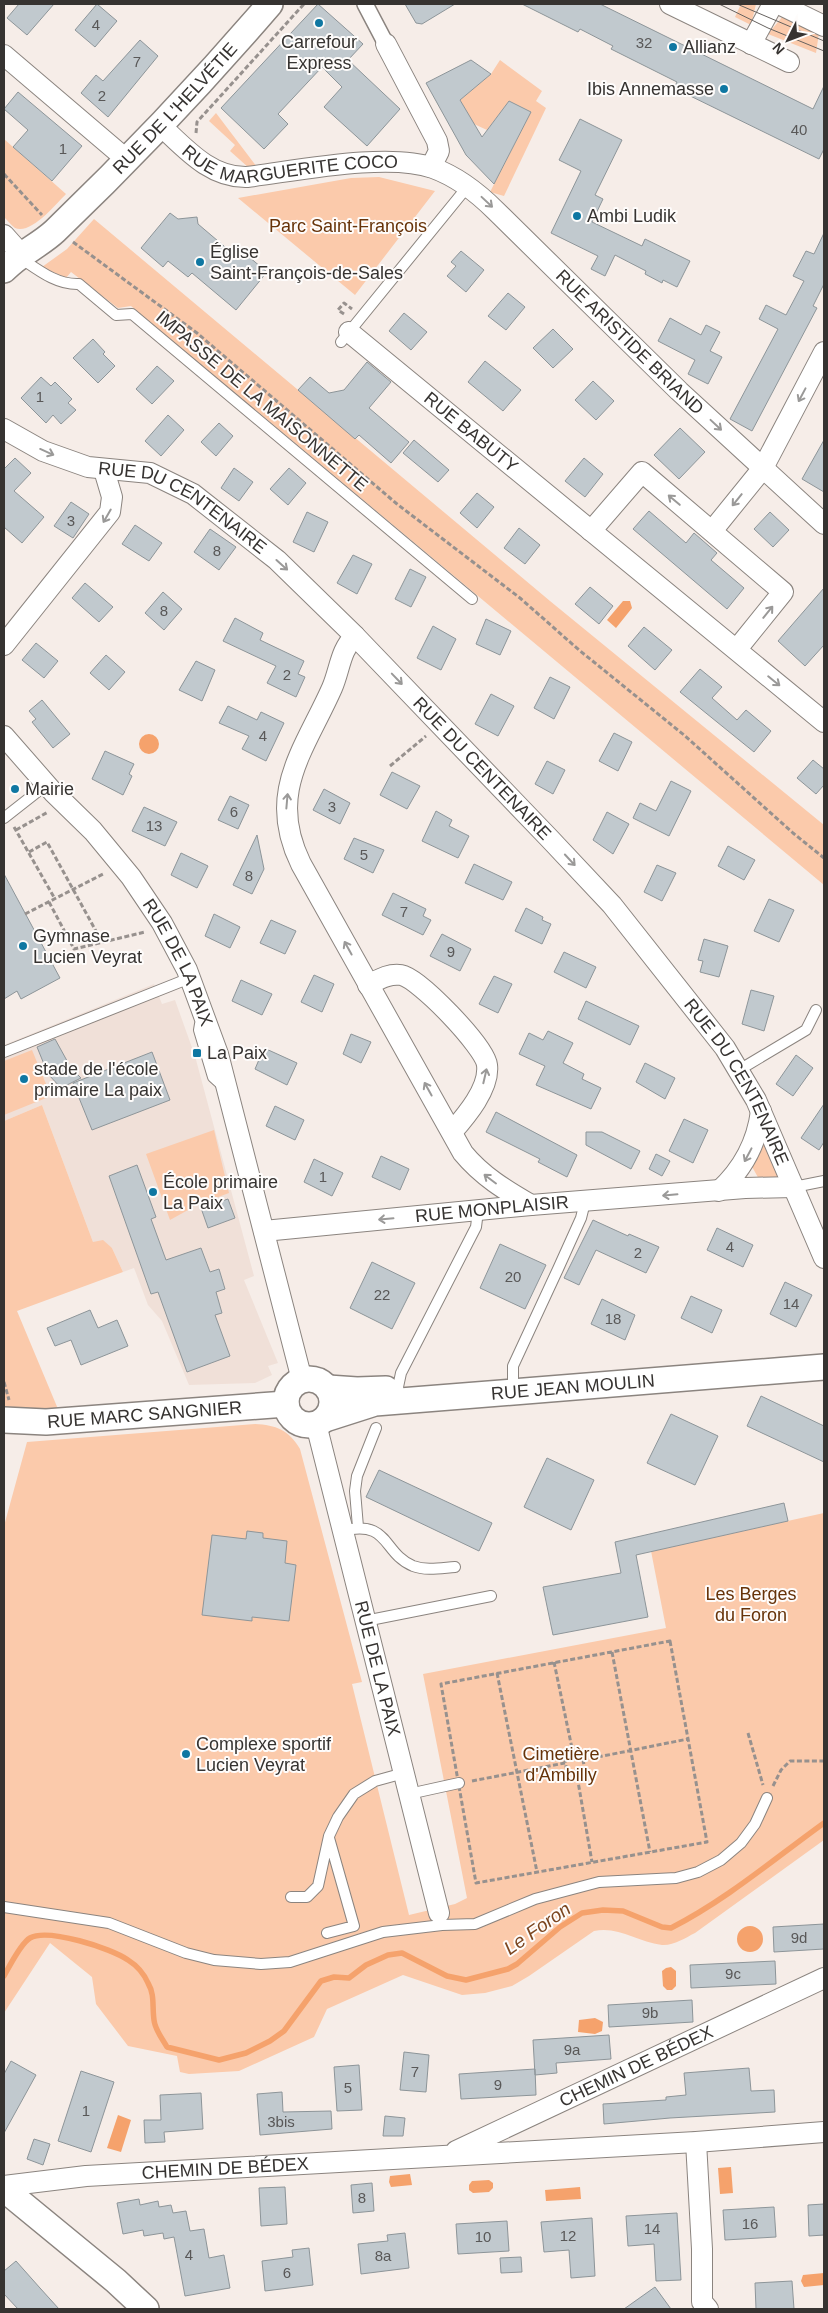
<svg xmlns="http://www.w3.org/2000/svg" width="828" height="2313" font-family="Helvetica,sans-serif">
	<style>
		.built { fill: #f0e0d8 }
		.green { fill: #fbcaab }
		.water { fill: #f5a26c }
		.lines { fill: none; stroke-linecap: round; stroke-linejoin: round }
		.stream { stroke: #f5a26c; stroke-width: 5.5 }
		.building { fill: #c1c9ce; stroke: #8d9599 }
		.service-casing { stroke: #8b847f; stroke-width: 12 }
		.pedestrian-casing { stroke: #8b847f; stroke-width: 18 }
		.minor-casing { stroke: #8b847f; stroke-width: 22 }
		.tertiary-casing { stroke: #8b847f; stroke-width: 28 }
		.path { stroke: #97918e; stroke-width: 3; stroke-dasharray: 5 2.5; stroke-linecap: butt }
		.service { stroke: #fff; stroke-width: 10 }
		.pedestrian { stroke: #fff; stroke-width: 15 }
		.minor { stroke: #fff; stroke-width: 20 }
		.tertiary { stroke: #fff; stroke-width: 25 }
		.tram { stroke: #66625f; stroke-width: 1 }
		.oneway { stroke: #9a9998 }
		.poi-dot { fill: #0f77a2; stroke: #fefcfb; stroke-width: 2 }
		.labels { text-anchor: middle; stroke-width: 4; stroke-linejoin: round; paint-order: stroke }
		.number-label { font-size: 15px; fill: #595858 }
		.poi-label { font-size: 18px; fill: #363331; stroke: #fefcfb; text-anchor: start }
		.street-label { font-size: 18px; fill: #363331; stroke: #fefcfb }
		.park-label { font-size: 18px; fill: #673309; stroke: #fefcfb }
		.water-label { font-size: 19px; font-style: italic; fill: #7c4620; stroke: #fefcfb }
	</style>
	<rect width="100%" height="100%" fill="#f6ede8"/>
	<path class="built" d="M154 984 162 1004 175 1000 195 1056 254 1276 244 1280 278 1363 268 1366 272 1375 255 1383 189 1385 162 1321 148 1305 134 1268 123 1272 112 1248 93 1242 42 1105 4 1121V1045Z"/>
	<path class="green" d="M741 4H756L751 25 735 17Z
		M783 16 819 33 816 53 768 34Z
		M500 60 542 91 536 101 546 108 504 196 490 192 531 112 509 101 487 130 474 124 460 100 491 74Z
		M216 113 257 167 249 168 230 151 235 145 209 121Z
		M4 139 66 194C56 204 31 235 15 228 11 225 7 220 4 217Z
		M379 177 435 191 355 295 238 198 351 178Z
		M94 219 550 601 824 825V885L131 306 118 308 71 272 66 278 42 267 67 249Z
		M32 1050 51 1096 4 1115V1061Z
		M42 1105 93 1242 103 1240 112 1248 123 1272 17 1311 63 1421 4 1420V1121Z
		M214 1130 229 1193 197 1205 170 1220 146 1154Z
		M758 1143H768L781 1172 778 1179 760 1181 750 1163Z
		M255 1424C276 1425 289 1430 300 1449L362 1682 352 1684 409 1915 455 1904 467 1898 423 1674 666 1628 651 1551 824 1513V1840L695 1933C685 1938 673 1946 662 1945 637 1942 619 1926 594 1931L529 1976 512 1986 485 1993 462 1995 403 1975 327 2009 314 2037 239 2071 189 2074 180 2072 177 2056 128 2046 96 2004 92 1977 50 1943 4 2013V1526L27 1442Z"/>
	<path class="water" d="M623 601H630L632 608 616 628 607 620Z
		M139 744a10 10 0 1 1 20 0a10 10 0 1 1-20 0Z
		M737 1939a13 13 0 1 1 26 0a13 13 0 1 1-26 0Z
		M671 1967 676 1971V1986L672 1990H667L663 1986 662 1971 666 1968Z
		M595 2018 603 2022 602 2031 595 2034 578 2032 579 2020Z
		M118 2115 131 2120 121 2152 107 2148Z
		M731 2167 733 2193 720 2194 718 2168Z
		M410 2174 412 2185 391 2187 389 2182 390 2176Z
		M489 2180 493 2183V2188L489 2192 473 2193 469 2190V2185L472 2181Z
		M580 2187 581 2199 546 2201 545 2190Z
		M824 2273V2285L804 2287 801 2281 803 2275Z"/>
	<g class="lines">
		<path class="stream" d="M4 1976C9 1967 21 1943 30 1938 48 1928 111 1948 128 1960 136 1965 144 1974 148 1983 155 1995 152 2006 154 2020 155 2030 162 2038 167 2047L219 2060 246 2053 270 2041 284 2031 321 1981 334 1977 349 1978 366 1965 388 1955 402 1953 447 1976 466 1980 508 1969 517 1964 560 1927 582 1913 603 1910 623 1911 662 1927 671 1928C726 1900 774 1859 824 1823"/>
	</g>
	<path class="building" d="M19 4H54L27 35 7 18Z
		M97 4 117 21 95 47 75 30Z
		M318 4 363 44 348 60 400 109 367 146 324 107 342 87 322 67 278 114 288 124 264 149 221 108Z
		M405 4H455L422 24 416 23Z
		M522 4H600L813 109 824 86V149L819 159 674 88 677 82 611 49 613 46 580 29 578 32Z
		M140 40 158 56 108 117 81 93 96 75 103 81Z
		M471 60 491 74 460 100 482 137 509 101 531 112 494 184 466 155 426 83Z
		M18 92 82 146 52 181 13 147 28 130 4 109Z
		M580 119 622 140 595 195 603 199 592 222 642 246 645 239 690 261 677 287 663 280 662 283 645 274 646 271 615 255 605 276 591 269 598 256 551 233 581 171 559 160Z
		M170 213 178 219 197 217 198 224 238 258 243 252 267 272 236 310 192 273 188 277 168 261 163 267 141 248Z
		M824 233V284L813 306 817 308 752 431 730 419 778 329 759 319 766 305 786 315 804 281 793 276 806 251 814 254Z
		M461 251 484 270 466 292 447 276 456 266 451 262Z
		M508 293 525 307 506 330 488 316Z
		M404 313 427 332 411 350 389 331Z
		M670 318 701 335 706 325 720 332 710 351 722 357 708 384 688 374 695 360 658 341Z
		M553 329 573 349 553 368 533 348Z
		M93 339 105 352 103 354 115 366 98 383 73 358Z
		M485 361 521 390 503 411 468 382Z
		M367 362 391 382 369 408 409 442 391 463 359 435 355 439 298 390 310 377 329 393 344 390Z
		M157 366 174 381 152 404 136 389Z
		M41 377 51 386 55 382 72 399 68 403 76 410 61 424 53 415 46 423 21 398Z
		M593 381 614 401 596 420 575 400Z
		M168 415 184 430 161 456 145 441Z
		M219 423 233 436 216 456 201 442Z
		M680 428 705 452 679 479 654 455Z
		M414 440 449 470 438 482 403 453Z
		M824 440V492L802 479Z
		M15 458 31 473 14 491 44 517 22 543 4 527V469Z
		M584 458 603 474 585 497 565 481Z
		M234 468 253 482 239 501 221 488Z
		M289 468 306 483 288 505 270 489Z
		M477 493 494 507 477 528 460 513Z
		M71 502 89 514 73 538 54 526Z
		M649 511 686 543 694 533 717 553 711 560 744 588 727 609 633 529Z
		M307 512 328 522 314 552 293 542Z
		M770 512 789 530 773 547 754 529Z
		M135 525 162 543 149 561 122 544Z
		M519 528 540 545 525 564 504 548Z
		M210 529 236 547 219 570 194 552Z
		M353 555 372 564 357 594 337 583Z
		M410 569 426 577 411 607 395 599Z
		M85 583 113 607 99 622 72 598Z
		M590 587 613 606 599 624 575 604Z
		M824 588V645L805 666 778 641Z
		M163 592 182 609 164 630 145 613Z
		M235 618 263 633 260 640 304 661 298 674 305 677 296 697 267 683 276 666 223 641Z
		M486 619 511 631 500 655 476 644Z
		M433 626 456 639 441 670 417 658Z
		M644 627 672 650 655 670 628 646Z
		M36 643 58 661 44 678 22 660Z
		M106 655 125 672 109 690 90 673Z
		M196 661 215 670 202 701 179 690Z
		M700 669 722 687 712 698 737 720 746 710 771 731 754 752 680 692Z
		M550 677 570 687 554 719 534 708Z
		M491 694 514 706 498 736 475 724Z
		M42 700 70 734 53 748 32 722 36 719 29 711Z
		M228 706 257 720 261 712 284 723 266 761 242 749 249 736 219 723Z
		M614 733 632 742 618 771 599 761Z
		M105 751 134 764 129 774 132 776 123 795 92 779Z
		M813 760 824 769V785L816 794 797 778Z
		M547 761 565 770 553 794 535 784Z
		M392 772 420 786 407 809 380 795Z
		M671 781 691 791 669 836 633 818 640 803 656 811Z
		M324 789 350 803 340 824 313 810Z
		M230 796 249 805 238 829 218 820Z
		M144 807 177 822 165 846 132 831Z
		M436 811 452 820 449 826 469 836 458 858 422 841Z
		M607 812 629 824 613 854 593 840Z
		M257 835 264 869 252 894 233 885Z
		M354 838 384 850 373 873 344 859Z
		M728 846 755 860 744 880 718 866Z
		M181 853 208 866 197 888 171 875Z
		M474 864 512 882 503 900 465 883Z
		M657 865 676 873 662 901 644 892Z
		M4 874 60 978 21 999 17 991 4 999Z
		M393 893 426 909 423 916 431 920 423 935 382 915Z
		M769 899 794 910 779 942 754 931Z
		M526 908 543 917 542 920 551 924 542 944 515 931Z
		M214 914 240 927 230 948 205 936Z
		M271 920 296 931 285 954 260 943Z
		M442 934 471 949 460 971 430 956Z
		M704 939 728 946 719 977 700 972 703 961 698 960Z
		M564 952 596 967 586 988 554 972Z
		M314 975 334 984 322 1012 301 1002Z
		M494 976 512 984 498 1013 479 1004Z
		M241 980 272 994 262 1015 232 1001Z
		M751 990 774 996 764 1031 742 1024Z
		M586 1001 639 1026 630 1045 578 1019Z
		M548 1031 573 1043 563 1063 584 1074 582 1079 601 1088 591 1109 536 1085 545 1066 519 1054 529 1033 543 1040Z
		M351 1034 371 1042 361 1063 343 1054Z
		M55 1039 71 1068 81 1078 61 1088 48 1074 37 1047Z
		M264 1048 297 1063 287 1085 255 1069Z
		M152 1052 170 1100 92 1130 73 1083Z
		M796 1055 813 1068 793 1096 776 1084Z
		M645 1063 675 1078 665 1099 636 1082Z
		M824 1104V1142L819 1150 801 1138Z
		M275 1106 304 1120 295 1140 266 1126Z
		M496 1112 577 1155 567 1177 538 1162 540 1159 486 1132Z
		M684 1119 708 1130 693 1163 669 1151Z
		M586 1132H602L640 1151 631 1169 586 1145Z
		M656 1154 670 1161 662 1176 649 1169Z
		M381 1156 409 1169 400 1190 372 1177Z
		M314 1159 343 1173 332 1196 304 1182Z
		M137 1165 156 1217 151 1219 166 1260 201 1248 210 1272 219 1269 225 1289 216 1292 222 1313 215 1315 230 1356 187 1372 158 1292 151 1294 109 1176Z
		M228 1199 235 1218 208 1228 201 1208Z
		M593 1220 628 1236 629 1234 659 1247 646 1273 596 1250 579 1285 564 1278Z
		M717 1228 753 1245 743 1267 707 1250Z
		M500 1244 546 1265 525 1309 480 1288Z
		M372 1262 415 1283 392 1329 350 1308Z
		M785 1282 812 1295 796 1327 770 1314Z
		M691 1296 722 1310 712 1333 681 1318Z
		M602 1299 635 1315 625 1340 591 1324Z
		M90 1310 98 1328 117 1320 128 1346 81 1365 71 1340 55 1346 47 1328Z
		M761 1396 824 1426V1462L747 1426Z
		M671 1414 718 1436 695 1485 647 1463Z
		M547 1458 594 1480 571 1530 524 1507Z
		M379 1470 492 1523 479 1551 366 1497Z
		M784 1503 788 1521 636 1555 648 1617 553 1635 543 1587 621 1573 615 1542Z
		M247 1531 263 1533V1538L287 1541 285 1563 296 1565 289 1621 252 1617V1621L202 1615 212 1535 246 1539Z
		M824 1924V1949L774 1952 773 1927Z
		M775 1961 776 1984 691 1988 690 1965Z
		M692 2000 693 2022 609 2027 608 2005Z
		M609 2035 611 2059 556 2063 557 2073 535 2075 533 2040Z
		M404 2052 429 2055 426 2092 400 2090Z
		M11 2061 36 2075 4 2133V2074Z
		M359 2065 362 2110 337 2111 334 2067Z
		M749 2068 751 2091 774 2090 775 2112 670 2118 604 2124 603 2104 666 2100V2097L686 2095 684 2073Z
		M535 2069 536 2095 461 2099 459 2074Z
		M81 2071 114 2082 91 2152 58 2141Z
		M282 2092 283 2112 331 2111 332 2129 260 2135 257 2094Z
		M201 2093 203 2129 164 2132 165 2142 145 2143 144 2120H161L160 2095Z
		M385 2116 405 2118 403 2136H383Z
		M34 2139 50 2144 43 2165 27 2159Z
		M372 2183 374 2211 353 2213 351 2185Z
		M285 2187 287 2224 261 2226 259 2188Z
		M139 2199 140 2205 158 2201 159 2207 171 2205 173 2213 186 2211 190 2231 204 2229 209 2258 224 2255 230 2288 185 2296 174 2237 164 2239 163 2233 144 2236 143 2230 123 2234 117 2203Z
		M824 2204V2235L809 2236 808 2205Z
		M774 2207 776 2237 725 2240 723 2210Z
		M677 2213 681 2280 656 2281 654 2244 628 2246 626 2216Z
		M592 2218 595 2276 571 2278 569 2250 544 2252 541 2222Z
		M507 2221 509 2251 458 2254 456 2224Z
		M405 2233 409 2268 361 2274 358 2244 388 2241 387 2235Z
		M309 2248 313 2285 265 2291 262 2261 293 2257 292 2250Z
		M521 2257 522 2272 501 2273 500 2258Z
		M16 2261 40 2288 59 2309H18L4 2294V2271Z
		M792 2281 794 2309H756L755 2283Z
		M655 2287 671 2309H624Z"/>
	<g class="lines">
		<defs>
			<path id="service" d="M19 257C37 269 56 285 79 284L116 315 132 314 472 599
				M341 342 468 186
				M4 818 46 785
				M200 1024 199 1030 213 1077 223 1086
				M4 1052 190 978
				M739 1070 806 1030 816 1010
				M794 1187 824 1181
				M513 1391V1366L558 1269 581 1218 585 1202
				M400 1399 398 1387 401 1373 476 1227 478 1211
				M358 1527 355 1491 357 1476 376 1428
				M342 1531C390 1519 382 1553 413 1566 426 1571 441 1568 455 1567
				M365 1621 491 1596
				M409 1794 459 1783
				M291 1897H307L318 1886 329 1836 338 1817 354 1794 375 1781 404 1773
				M4 1907 109 1923 186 1953 214 1960 261 1964 290 1962 383 1932 442 1925 475 1924 535 1899 599 1882 676 1878 698 1872 721 1860 741 1843 755 1824 767 1798
				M327 1933 354 1926 329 1838"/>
			<path id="pedestrian" d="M365 4 386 44"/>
			<g id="minor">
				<path d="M670 4 789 62"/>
				<path d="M779 4 824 26"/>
				<path d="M386 44 437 141 439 151 431 167"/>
				<path d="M751 44 773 4"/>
				<path d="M4 55 126 159"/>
				<path id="s1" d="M160 125C185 148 210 178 247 177 296 171 388 152 433 168 458 177 477 192 496 211L679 391 824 524"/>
				<path d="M4 235 21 254"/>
				<path id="s2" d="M349 332 824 722"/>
				<path id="s3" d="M4 429 43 451 88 467 150 473 193 494 277 560 355 636 549 838 612 905 725 1048 756 1100 824 1258"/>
				<path d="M591 531 642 472 783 592 737 649"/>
				<path d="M712 531 763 468 824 352"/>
				<path d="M355 636C340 650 340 670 332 688 304 751 266 793 301 864L463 1153C482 1176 505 1190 531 1205"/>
				<path d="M4 645 110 512 112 497 104 470"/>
				<path id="s4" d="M4 736 53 792 93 831 131 877 162 923 187 970 218 1054 302 1380"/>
				<path d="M368 985C378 980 389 973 401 975 419 978 485 1047 487 1065 490 1088 466 1116 452 1132"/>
				<path d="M719 1191C743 1169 757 1143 761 1111"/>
				<path id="s5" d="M264 1231 531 1205 745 1188 794 1187"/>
				<path id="s6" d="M316 1424 439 1913"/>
				<path d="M696 2142 702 2249V2302L708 2309"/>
				<path id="s7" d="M456 2151 824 1978"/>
				<path id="s8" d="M4 2186 86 2176 696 2142 824 2132"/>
			</g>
			<g id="tertiary">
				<path id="s9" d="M4 270C20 253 39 246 55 231 130 159 202 83 270 4"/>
				<circle cx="309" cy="1402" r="23"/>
				<path d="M328 1388 357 1390 386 1389"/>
				<path id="s10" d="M325 1419 375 1403 824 1367"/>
				<path id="s11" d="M4 1420 46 1422 286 1404"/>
				<path d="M4 2189 116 2281 146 2309"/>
			</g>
		</defs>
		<use href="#service" class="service-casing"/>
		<use href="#pedestrian" class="pedestrian-casing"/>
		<use href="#minor" class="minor-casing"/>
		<use href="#tertiary" class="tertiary-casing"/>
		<path class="path" d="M196 133 197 122 304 4
			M4 174 42 215
			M73 242 197 333 397 504 520 598 579 650 684 735 793 833 824 858
			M344 314 338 310 344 303 352 309
			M390 766 426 736
			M14 827 55 899
			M16 830 48 812
			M29 852 47 842 102 942
			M49 902 74 949 145 932
			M25 914 105 873
			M4 1382 9 1400
			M670 1641 707 1842 476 1883 441 1684Z
			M612 1652 650 1852
			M554 1662 573 1753
			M497 1673 537 1872
			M748 1733 763 1785
			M581 1752 585 1769 567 1772 564 1755Z
			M583 1760 688 1739
			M576 1770 592 1862
			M472 1781 565 1763
			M773 1786 781 1770 790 1761H824"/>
		<use href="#service" class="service"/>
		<use href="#pedestrian" class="pedestrian"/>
		<use href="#minor" class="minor"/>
		<use href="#tertiary" class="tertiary"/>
		<path class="tram" d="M719 4 768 28 824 51
			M737 4 824 41"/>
	</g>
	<defs><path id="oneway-shaft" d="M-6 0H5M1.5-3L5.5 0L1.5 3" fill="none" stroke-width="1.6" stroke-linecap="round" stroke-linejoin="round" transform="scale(1.25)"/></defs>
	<g class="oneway">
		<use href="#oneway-shaft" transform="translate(487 202) rotate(43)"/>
		<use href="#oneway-shaft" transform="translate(802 395) rotate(118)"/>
		<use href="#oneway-shaft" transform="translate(716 425) rotate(43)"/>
		<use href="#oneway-shaft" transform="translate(47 452) rotate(24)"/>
		<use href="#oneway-shaft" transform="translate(674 500) rotate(-140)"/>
		<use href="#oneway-shaft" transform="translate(737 500) rotate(129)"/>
		<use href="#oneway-shaft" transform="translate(107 516) rotate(120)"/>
		<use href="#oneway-shaft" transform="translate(282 565) rotate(42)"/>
		<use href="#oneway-shaft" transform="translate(768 612) rotate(-51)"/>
		<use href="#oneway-shaft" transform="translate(397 679) rotate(46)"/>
		<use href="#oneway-shaft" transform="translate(774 681) rotate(39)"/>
		<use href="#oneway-shaft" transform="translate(287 801) rotate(-85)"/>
		<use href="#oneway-shaft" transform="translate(570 860) rotate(47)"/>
		<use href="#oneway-shaft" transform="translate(348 948) rotate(-119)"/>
		<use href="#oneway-shaft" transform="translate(485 1076) rotate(-77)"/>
		<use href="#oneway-shaft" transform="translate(428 1089) rotate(-119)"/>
		<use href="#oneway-shaft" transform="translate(748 1155) rotate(118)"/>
		<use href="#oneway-shaft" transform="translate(490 1179) rotate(-143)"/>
		<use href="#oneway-shaft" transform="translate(670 1195) rotate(175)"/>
		<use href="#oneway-shaft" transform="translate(386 1219) rotate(175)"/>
	</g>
	<g class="poi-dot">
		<circle cx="319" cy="23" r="5"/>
		<circle cx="673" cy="47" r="5"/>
		<circle cx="724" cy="89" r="5"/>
		<circle cx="577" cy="216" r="5"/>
		<circle cx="200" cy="262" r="5"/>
		<circle cx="15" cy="789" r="5"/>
		<circle cx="23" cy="946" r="5"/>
		<rect x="192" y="1048" width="10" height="10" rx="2.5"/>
		<circle cx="24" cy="1079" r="5"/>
		<circle cx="153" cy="1192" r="5"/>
		<circle cx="186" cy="1754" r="5"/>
	</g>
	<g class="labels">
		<g class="number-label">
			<text x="96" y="30">4</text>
			<text x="644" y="48">32</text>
			<text x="137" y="67">7</text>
			<text x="102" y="101">2</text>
			<text x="799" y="135">40</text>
			<text x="63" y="154">1</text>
			<text x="40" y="402">1</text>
			<text x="71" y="526">3</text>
			<text x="217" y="556">8</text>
			<text x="164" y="616">8</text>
			<text x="287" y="680">2</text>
			<text x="263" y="741">4</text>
			<text x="332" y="812">3</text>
			<text x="234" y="817">6</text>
			<text x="154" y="831">13</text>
			<text x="364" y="860">5</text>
			<text x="249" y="881">8</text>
			<text x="404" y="917">7</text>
			<text x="451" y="957">9</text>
			<text x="323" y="1182">1</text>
			<text x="730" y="1252">4</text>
			<text x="638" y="1258">2</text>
			<text x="513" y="1282">20</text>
			<text x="382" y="1300">22</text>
			<text x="791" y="1309">14</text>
			<text x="613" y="1324">18</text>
			<text x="799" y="1943">9d</text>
			<text x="733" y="1979">9c</text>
			<text x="650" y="2018">9b</text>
			<text x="572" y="2055">9a</text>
			<text x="415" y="2077">7</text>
			<text x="498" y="2090">9</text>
			<text x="348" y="2093">5</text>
			<text x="86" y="2116">1</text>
			<text x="281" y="2127">3bis</text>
			<text x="362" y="2203">8</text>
			<text x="750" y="2229">16</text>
			<text x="652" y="2234">14</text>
			<text x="568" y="2241">12</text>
			<text x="483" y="2242">10</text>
			<text x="189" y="2260">4</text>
			<text x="383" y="2261">8a</text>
			<text x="287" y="2278">6</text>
		</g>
		<g class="poi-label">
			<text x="319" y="48" text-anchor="middle">Carrefour<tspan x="319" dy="21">Express</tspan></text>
			<text x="683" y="53">Allianz</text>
			<text x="714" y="95" text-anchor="end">Ibis Annemasse</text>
			<text x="587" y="222">Ambi Ludik</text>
			<text x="210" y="258">Église<tspan x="210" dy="21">Saint-François-de-Sales</tspan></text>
			<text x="25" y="795">Mairie</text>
			<text x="33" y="942">Gymnase<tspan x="33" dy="21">Lucien Veyrat</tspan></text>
			<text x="207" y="1059">La Paix</text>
			<text x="34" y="1075">stade de l'école<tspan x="34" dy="21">primaire La paix</tspan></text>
			<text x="163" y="1188">École primaire<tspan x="163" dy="21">La Paix</tspan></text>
			<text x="196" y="1750">Complexe sportif<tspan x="196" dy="21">Lucien Veyrat</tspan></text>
		</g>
		<g class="street-label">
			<text dy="6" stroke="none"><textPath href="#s9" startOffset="236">RUE DE L'HELVÉTIE</textPath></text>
			<text dy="6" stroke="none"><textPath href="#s1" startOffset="145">RUE MARGUERITE COCO</textPath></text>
			<text dy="6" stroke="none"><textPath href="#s1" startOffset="556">RUE ARISTIDE BRIAND</textPath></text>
			<text transform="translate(262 401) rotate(40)" y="6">IMPASSE DE LA MAISONNETTE</text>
			<text dy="6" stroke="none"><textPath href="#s2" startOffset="158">RUE BABUTY</textPath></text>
			<text dy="6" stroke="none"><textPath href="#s3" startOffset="198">RUE DU CENTENAIRE</textPath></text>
			<text dy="6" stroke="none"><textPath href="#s3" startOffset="602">RUE DU CENTENAIRE</textPath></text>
			<text dy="6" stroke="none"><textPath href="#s4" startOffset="288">RUE DE LA PAIX</textPath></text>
			<text dy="6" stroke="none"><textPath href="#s3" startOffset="1008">RUE DU CENTENAIRE</textPath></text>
			<text dy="6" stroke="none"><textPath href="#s5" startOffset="229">RUE MONPLAISIR</textPath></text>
			<text dy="6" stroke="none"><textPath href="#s10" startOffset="251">RUE JEAN MOULIN</textPath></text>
			<text dy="6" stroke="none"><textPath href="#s11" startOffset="141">RUE MARC SANGNIER</textPath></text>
			<text dy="6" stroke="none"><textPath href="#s6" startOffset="252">RUE DE LA PAIX</textPath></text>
			<text dy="6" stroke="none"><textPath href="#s7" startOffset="199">CHEMIN DE BÉDEX</textPath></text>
			<text dy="6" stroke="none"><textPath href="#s8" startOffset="222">CHEMIN DE BÉDEX</textPath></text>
		</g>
		<g class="park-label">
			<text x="348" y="232">Parc Saint-François</text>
			<text x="751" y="1600">Les Berges<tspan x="751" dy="21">du Foron</tspan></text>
			<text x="561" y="1760">Cimetière<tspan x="561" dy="21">d'Ambilly</tspan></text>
		</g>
		<g class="water-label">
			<text transform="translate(537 1928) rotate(-35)" y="7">Le Foron</text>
		</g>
	</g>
	<rect width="828" height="2313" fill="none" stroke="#363331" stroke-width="10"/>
	<g transform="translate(788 40) rotate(228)" stroke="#fefcfb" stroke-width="4" paint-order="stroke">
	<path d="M0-4L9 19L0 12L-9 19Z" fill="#363331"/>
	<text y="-8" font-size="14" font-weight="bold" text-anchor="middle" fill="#363331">N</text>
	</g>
</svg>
